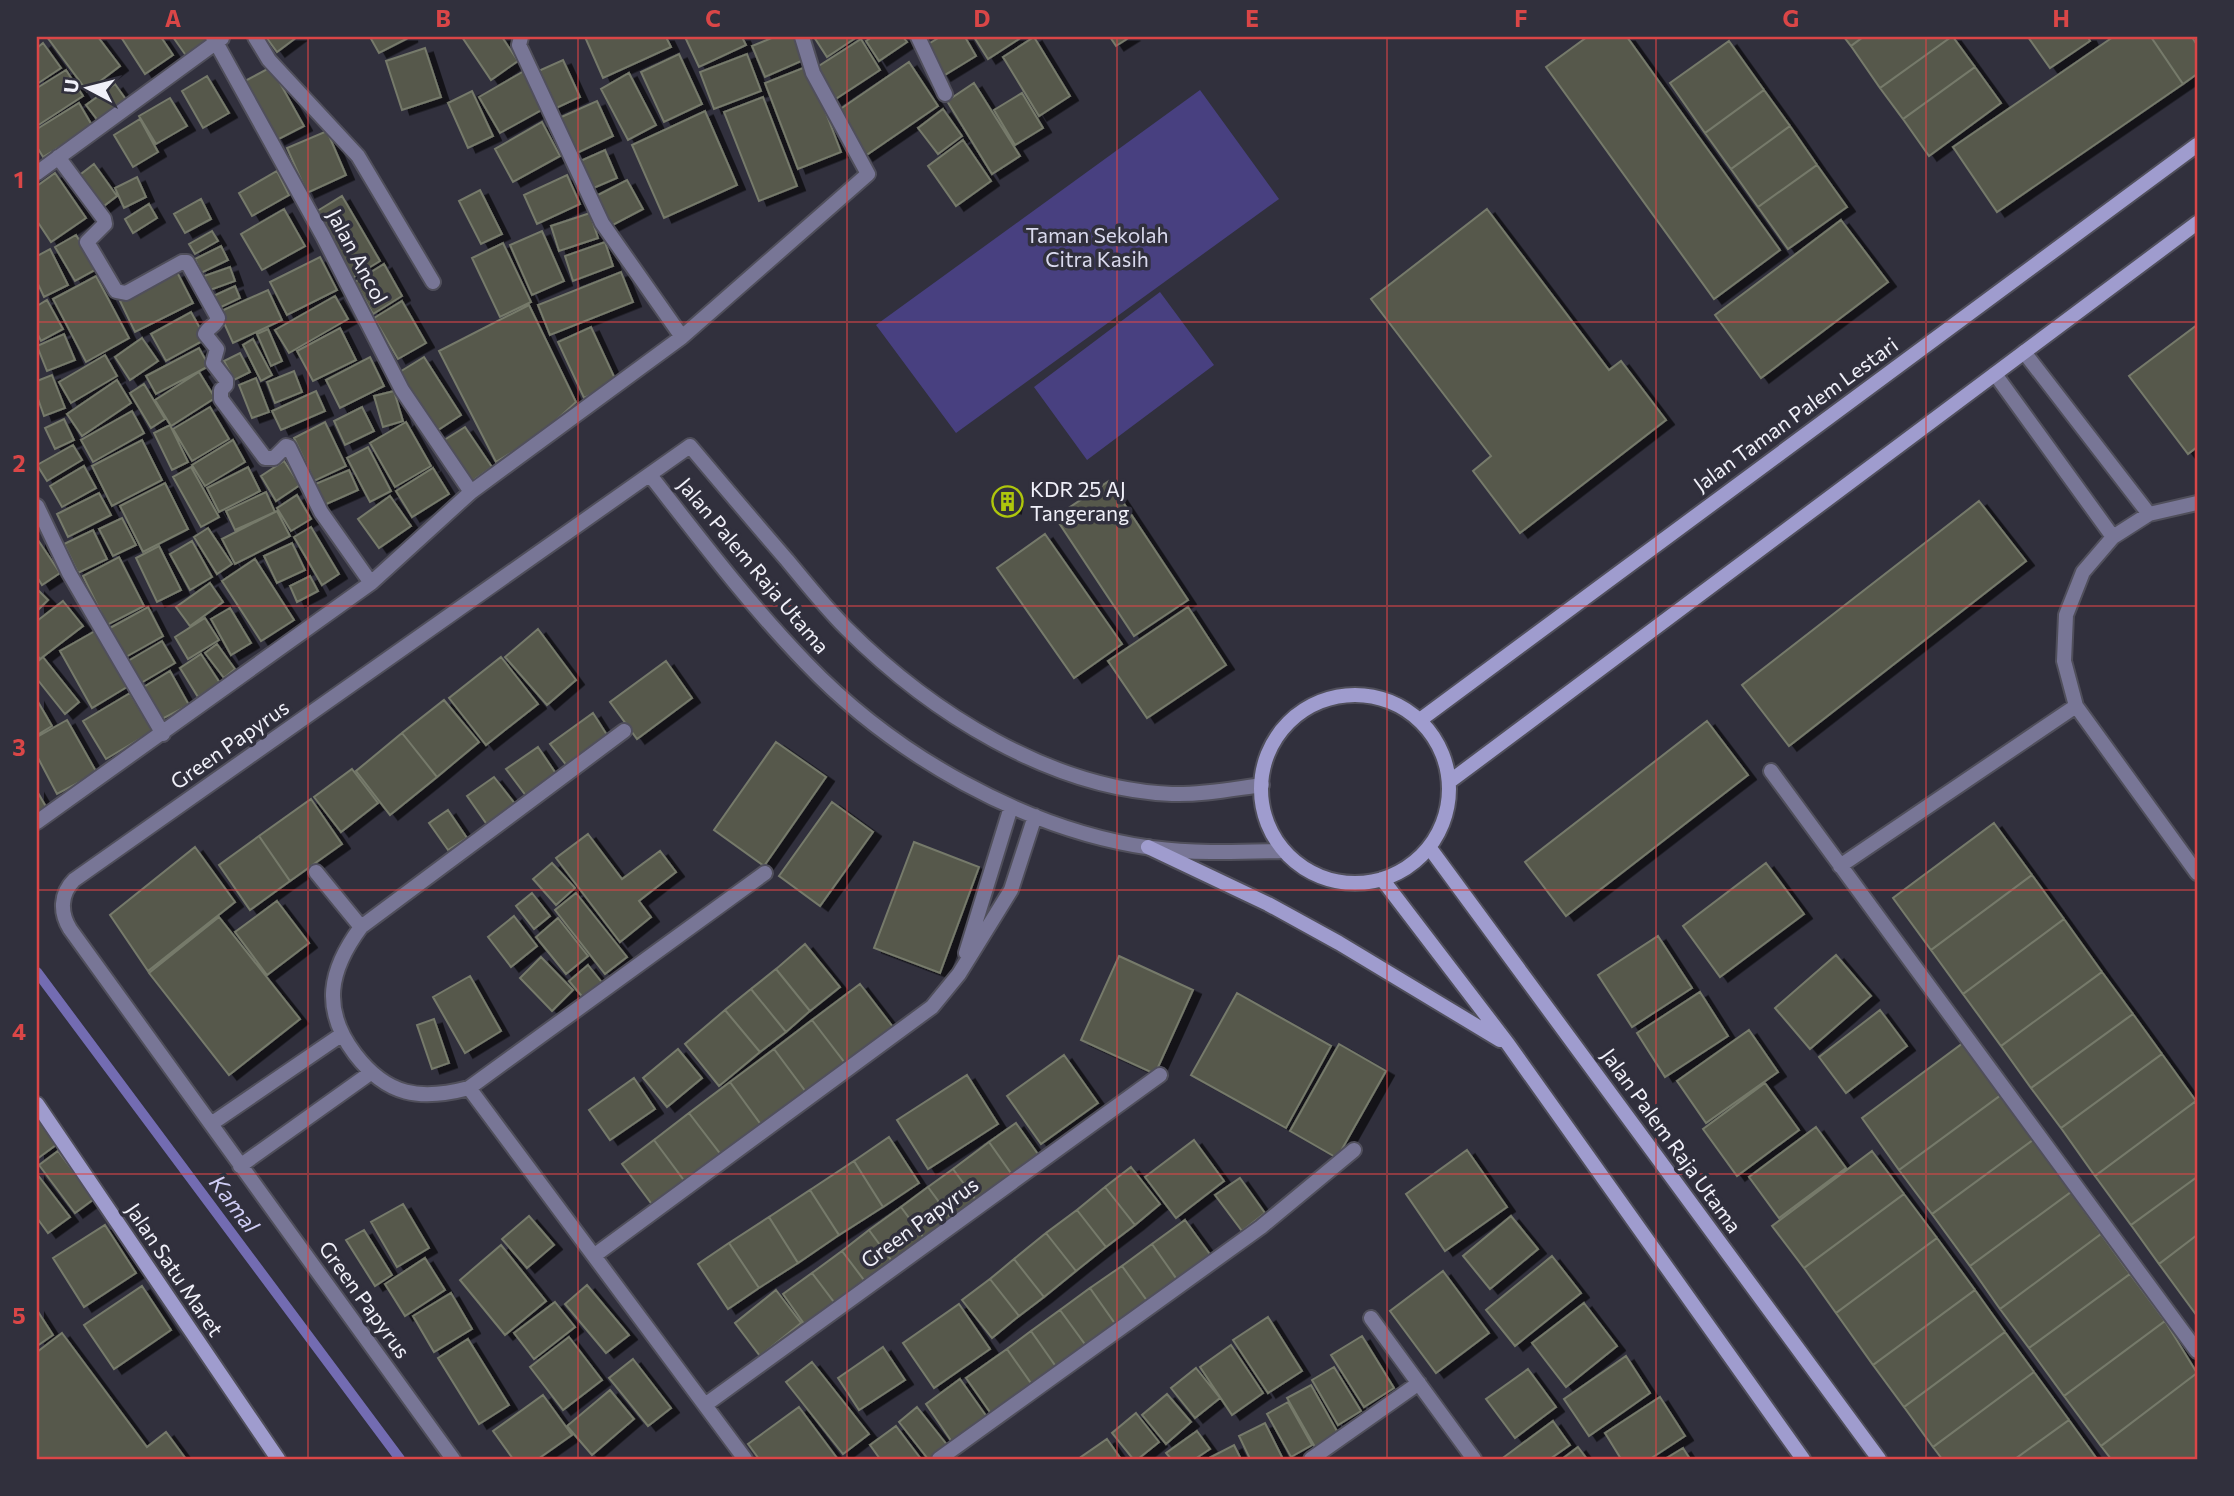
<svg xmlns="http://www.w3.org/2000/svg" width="2234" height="1496" font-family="Commissioner,sans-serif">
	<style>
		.green { fill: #484080 }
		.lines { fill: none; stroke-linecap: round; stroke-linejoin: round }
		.stream { stroke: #736cb2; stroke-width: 10 }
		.building { fill: #56594c; stroke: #767a6b; stroke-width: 2; filter: url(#shadow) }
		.street-casing { stroke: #504f5b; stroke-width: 18 }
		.secondary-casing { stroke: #504f5b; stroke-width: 18 }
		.street { stroke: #787696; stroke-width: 14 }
		.secondary { stroke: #9f9cce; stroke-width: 14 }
		.grid { fill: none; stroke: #da4647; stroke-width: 2; stroke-opacity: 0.55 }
		.labels { text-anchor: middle; stroke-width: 7; stroke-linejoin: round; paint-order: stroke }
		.park-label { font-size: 21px; fill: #dadaee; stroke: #31303d }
		.street-label { font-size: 21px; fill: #f0f0f9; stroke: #31303d }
		.poi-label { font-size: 21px; fill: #f0f0f9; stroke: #31303d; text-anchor: start }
		.water-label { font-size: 23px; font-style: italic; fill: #cfcdf5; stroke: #31303d }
		.neatline { fill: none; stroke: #da4647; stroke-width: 2.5 }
		.grid-label { font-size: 23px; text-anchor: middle; font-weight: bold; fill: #da4647 }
	</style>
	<defs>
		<filter id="shadow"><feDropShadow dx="8" dy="4.5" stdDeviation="0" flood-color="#0009"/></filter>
	</defs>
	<rect width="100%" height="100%" fill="#31303d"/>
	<path class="green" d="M1200 90 1279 199 956 433 876 325Z
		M1160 292 1214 365 1087 460 1034 387Z"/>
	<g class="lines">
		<path class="stream" d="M37 972 400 1459"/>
	</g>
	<path class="building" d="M47 37H98L120 66 87 91Z
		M121 37H161L173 55 145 74Z
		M173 37H209L211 41 187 57Z
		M266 37H297L277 52Z
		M370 37H410L379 53Z
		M462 37H502L518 61 491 80Z
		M585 37H666L671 47 603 78Z
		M685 37H742L746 45 699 67Z
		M774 37H797L806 59 765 77 752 46Z
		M814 37H857L827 57Z
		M872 37H903L907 42 879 61 866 41Z
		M940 37H965L976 56 943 76 925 46Z
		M974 37H1022L988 59Z
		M1034 37 1070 96 1039 116 1003 57Z
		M1110 37H1130L1116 46Z
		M1587 37H1627L1780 250 1714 299 1546 67Z
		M1844 37H1863L1851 46Z
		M1863 37H1951L1880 88 1851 46Z
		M1951 37H1953L1975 67 1903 119 1880 88Z
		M2028 37H2088L2090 41 2050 68Z
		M2113 37H2151L2183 84 1997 212 1953 147Z
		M2151 37H2192L2197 45V74L2183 84Z
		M861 39 880 70 834 100 814 69Z
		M1729 41 1764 90 1705 133 1670 83Z
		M43 43 61 68 37 84V48Z
		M425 48 441 97 402 110 386 61Z
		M679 54 702 104 664 122 641 72Z
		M747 54 761 91 714 109 700 72Z
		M563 60 580 97 552 110 534 73Z
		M909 62 938 106 865 156 836 112Z
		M808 66 841 152 798 169 765 83Z
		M271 67 304 126 277 140 245 81Z
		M1975 67 2001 103 1929 156 1903 119Z
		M66 70 83 96 37 126V88Z
		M524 71 545 108 500 133 479 97Z
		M629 73 656 125 628 140 601 89Z
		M207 76 229 113 203 128 182 91Z
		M974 83 1020 156 992 174 947 101Z
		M115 84 127 101 99 122 86 105Z
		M1764 90 1790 126 1731 169 1705 133Z
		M472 91 493 136 468 148 448 103Z
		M1022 93 1043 128 1015 145 994 110Z
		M763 97 797 186 759 201 724 112Z
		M170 98 187 126 156 144 139 116Z
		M597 101 613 136 575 154 559 118Z
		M79 103 93 127 43 157 37 147V129Z
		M943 109 962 136 938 154 918 128Z
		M705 111 737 185 664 218 632 145Z
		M140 119 158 152 133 167 114 135Z
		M542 122 560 156 513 182 495 149Z
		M1790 126 1817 165 1758 207 1731 169Z
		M327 131 346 175 307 193 287 148Z
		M963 140 991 181 956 206 928 166Z
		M605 150 617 178 589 190 578 162Z
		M94 164 117 196 100 209 77 177Z
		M1817 165 1847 207 1788 249 1758 207Z
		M277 171 289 195 252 216 239 193Z
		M55 173 86 218 51 242 37 221V186Z
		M567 175 580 204 537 224 524 195Z
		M137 177 146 197 124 208 115 188Z
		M627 180 643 209 609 227 594 197Z
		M480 190 502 234 481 244 459 201Z
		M342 196 380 261 352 278 314 213Z
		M201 199 211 219 185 233 174 214Z
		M149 204 157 218 133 233 125 219Z
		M284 209 305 246 262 270 241 234Z
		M1487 209 1609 370 1621 361 1666 420 1520 533 1473 471 1491 456 1371 299Z
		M590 213 598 238 559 251 551 226Z
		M1841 220 1888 282 1761 378 1715 315Z
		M212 231 218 241 195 254 189 244Z
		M542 231 564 281 532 295 510 245Z
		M76 235 97 269 75 281 55 247Z
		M605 242 613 266 573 281 565 256Z
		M503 243 531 302 500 317 472 258Z
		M221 246 228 260 201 273 195 259Z
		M50 249 68 285 44 297 37 282V256Z
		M320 257 337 290 287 315 270 282Z
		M384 264 402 296 373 314 355 282Z
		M230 267 235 281 210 290 204 276Z
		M177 272 193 303 135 332 120 301Z
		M621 272 633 302 550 335 538 305Z
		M96 276 129 338 86 362 53 299Z
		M235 286 240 298 217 309 211 297Z
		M268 290 282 320 233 343 219 312Z
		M335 296 348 319 289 353 275 330Z
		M47 300 63 329 41 341 37 333V306Z
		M402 301 426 343 398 359 374 318Z
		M529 305 576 402 539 436 496 462 439 351Z
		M191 312 206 339 166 361 151 334Z
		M2197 325V447L2188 454 2129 376Z
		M591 327 617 383 584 398 558 342Z
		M340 328 356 360 313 381 297 351Z
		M268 329 282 361 271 366 257 334Z
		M64 334 75 360 47 371 37 346Z
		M142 338 158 361 130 380 115 357Z
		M253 339 272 375 261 381 243 345Z
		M199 348 209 366 156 394 146 376Z
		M240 353 250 372 234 380 224 361Z
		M105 355 117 376 71 403 59 382Z
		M370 357 384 386 340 408 326 380Z
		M424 357 461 415 435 432 398 373Z
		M294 371 302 392 275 403 267 382Z
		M199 372 215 398 171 426 155 400Z
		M52 375 65 408 44 416 37 396V381Z
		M256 378 269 412 252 418 239 385Z
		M117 380 131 403 82 436 67 414Z
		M144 384 165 419 151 428 130 393Z
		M316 391 325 411 281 430 272 411Z
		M394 391 403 421 383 427 374 396Z
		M210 407 229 439 192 461 173 429Z
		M362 407 374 431 345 445 334 421Z
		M132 411 144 433 93 462 81 440Z
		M64 419 74 440 55 449 45 428Z
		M325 422 346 466 314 481 294 438Z
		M406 422 431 466 395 487 370 443Z
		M170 425 188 462 172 470 154 433Z
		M465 427 492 467 468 484 441 442Z
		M142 440 162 480 112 506 92 466Z
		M233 440 245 462 205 486 192 465Z
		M73 445 82 460 47 481 37 465Z
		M368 447 391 491 370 502 347 458Z
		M284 461 300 485 276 501 261 476Z
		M84 466 96 488 62 507 50 486Z
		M191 467 219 517 201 527 173 477Z
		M248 467 260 491 219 512 207 488Z
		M433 468 449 494 412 517 396 491Z
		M349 470 358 490 322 506 313 485Z
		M1109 481 1188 600 1134 636 1055 517Z
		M165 483 188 529 143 552 120 506Z
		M266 492 275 512 235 530 226 511Z
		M99 493 111 515 68 537 57 514Z
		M1001 494 1015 496 1013 509 1000 507Z
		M297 495 311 519 291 531 277 508Z
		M390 496 411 526 379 548 358 519Z
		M1979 501 2026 561 1789 746 1742 685Z
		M277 511 290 536 235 564 222 539Z
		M122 518 136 545 113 556 99 529Z
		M311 527 339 574 322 585 294 537Z
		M208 528 232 564 217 574 194 537Z
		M93 530 107 559 78 573 64 544Z
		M1045 534 1122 644 1074 678 997 568Z
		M38 540 60 573 42 585 37 577Z
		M192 541 212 577 190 590 170 554Z
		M292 543 305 570 277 583 264 556Z
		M159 546 181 590 157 602 136 558Z
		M119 557 144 606 107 625 83 576Z
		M255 559 294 620 261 641 222 581Z
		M310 576 318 591 297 602 290 586Z
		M210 583 223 602 190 626 176 607Z
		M37 589 48 600 37 611Z
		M63 601 83 626 40 659 37 655V621Z
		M148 607 163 636 124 658 108 629Z
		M1188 607 1226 665 1147 718 1108 661Z
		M230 608 251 643 231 655 211 619Z
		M205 618 219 640 188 659 175 637Z
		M538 629 576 680 547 705 505 657Z
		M95 631 127 687 92 708 60 651Z
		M162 641 175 663 141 683 128 661Z
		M217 644 235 669 224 678 205 653Z
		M201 654 220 683 198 697 180 668Z
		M43 657 79 702 65 714 37 679V662Z
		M501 657 538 704 486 745 449 698Z
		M666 661 692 698 637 739 610 702Z
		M170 671 189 705 160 720 142 688Z
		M130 693 153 731 106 759 83 721Z
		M37 700 52 726 37 735Z
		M444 700 479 742 437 777 402 733Z
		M593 713 607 735 567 766 550 744Z
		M67 720 97 773 57 794 37 756V737Z
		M1707 721 1748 775 1566 916 1525 862Z
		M402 733 437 777 390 815 356 771Z
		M776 742 826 777 764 866 714 830Z
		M538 747 557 775 527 797 506 769Z
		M352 769 378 803 341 832 314 797Z
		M494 777 516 805 488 826 467 796Z
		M37 791 49 812 37 819Z
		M311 799 342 844 290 881 259 836Z
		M832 802 873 832 820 906 779 876Z
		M448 810 467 838 448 850 429 823Z
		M1994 823 2032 875 1931 950 1893 898Z
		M588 834 622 879 660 851 676 872 639 901 651 917 620 942 556 858Z
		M259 836 290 881 250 910 219 865Z
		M914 842 979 867 940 973 874 948Z
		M195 847 235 902 148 971 110 915Z
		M552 863 575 888 556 905 533 879Z
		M1766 863 1804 914 1720 977 1683 926Z
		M2032 875 2064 919 1963 994 1931 950Z
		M532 893 550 916 534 929 516 906Z
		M576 893 627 957 605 974 555 910Z
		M277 901 309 943 267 975 235 932Z
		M514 916 537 946 511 967 488 937Z
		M219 917 300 1019 229 1075 149 973Z
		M558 918 588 956 566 974 536 937Z
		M2064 919 2102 972 2001 1046 1963 994Z
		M1658 936 1692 988 1632 1027 1598 975Z
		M805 944 840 987 810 1011 776 969Z
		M1836 955 1871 996 1810 1049 1775 1008Z
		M1119 956 1193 990 1155 1074 1081 1040Z
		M541 957 573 990 552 1011 520 978Z
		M588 965 604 985 585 1000 569 981Z
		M776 969 810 1011 786 1032 751 989Z
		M2102 972 2133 1014 2031 1088 2001 1046Z
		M470 976 501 1031 465 1053 433 997Z
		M860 984 893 1027 845 1063 812 1020Z
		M751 989 786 1032 760 1052 725 1010Z
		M1700 992 1728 1036 1665 1077 1637 1033Z
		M1237 993 1331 1046 1286 1128 1191 1075Z
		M725 1010 760 1052 719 1086 685 1044Z
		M1880 1010 1907 1046 1846 1093 1819 1057Z
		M2133 1014 2162 1054 2061 1128 2031 1088Z
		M434 1019 449 1063 432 1069 417 1025Z
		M812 1020 845 1063 806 1092 774 1049Z
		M1749 1030 1778 1072 1706 1123 1677 1081Z
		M1963 1043 2001 1095 1899 1170 1862 1118Z
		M1339 1044 1386 1071 1337 1158 1290 1131Z
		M678 1049 702 1078 667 1107 643 1078Z
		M774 1049 806 1092 762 1126 730 1082Z
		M2162 1054 2196 1101 2095 1176 2061 1128Z
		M1064 1055 1098 1103 1041 1144 1007 1096Z
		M967 1075 998 1124 928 1169 897 1120Z
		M634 1078 655 1109 610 1140 589 1110Z
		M730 1082 762 1126 722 1156 689 1113Z
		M1765 1083 1799 1130 1737 1176 1703 1129Z
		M2001 1095 2033 1140 1932 1214 1899 1170Z
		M2196 1101 2197 1177 2131 1225 2095 1176Z
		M689 1113 722 1156 686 1183 654 1140Z
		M37 1118 56 1145 37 1159Z
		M1016 1123 1040 1157 1013 1176 989 1142Z
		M1816 1127 1846 1168 1779 1218 1749 1177Z
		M889 1137 919 1183 883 1207 854 1161Z
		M654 1140 686 1183 654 1207 622 1164Z
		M1194 1140 1224 1181 1176 1218 1145 1177Z
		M2033 1140 2071 1192 1970 1266 1932 1214Z
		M989 1142 1013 1176 978 1203 953 1169Z
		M1467 1150 1507 1207 1445 1251 1406 1194Z
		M58 1151 94 1199 75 1213 39 1165Z
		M1872 1151 1904 1194 1804 1268 1772 1226Z
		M854 1161 883 1207 839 1235 810 1190Z
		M1131 1167 1160 1204 1135 1225 1105 1187Z
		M953 1169 978 1203 953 1221 928 1187Z
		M37 1174 70 1217 48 1233 37 1218Z
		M2197 1177V1235L2159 1264 2131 1225Z
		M1240 1178 1265 1213 1242 1231 1215 1195Z
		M928 1187 953 1221 926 1241 901 1207Z
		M1105 1187 1135 1225 1106 1247 1077 1210Z
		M810 1190 839 1235 798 1263 769 1217Z
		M2071 1192 2101 1234 2000 1309 1970 1266Z
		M1904 1194 1937 1238 1836 1313 1804 1268Z
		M403 1204 429 1248 397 1267 371 1222Z
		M901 1207 926 1241 894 1264 869 1230Z
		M1077 1210 1106 1247 1076 1271 1046 1233Z
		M529 1216 554 1245 527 1268 502 1239Z
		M1511 1216 1538 1249 1490 1289 1463 1256Z
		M769 1217 798 1263 759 1288 729 1243Z
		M1185 1220 1212 1257 1178 1281 1152 1244Z
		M105 1225 136 1273 84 1307 53 1258Z
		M364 1230 392 1275 375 1286 346 1240Z
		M869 1230 894 1264 867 1284 842 1251Z
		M1046 1233 1076 1271 1044 1297 1014 1259Z
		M2101 1234 2130 1274 2029 1348 2000 1309Z
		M2197 1235V1316L2159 1264Z
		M1937 1238 1975 1290 1873 1365 1836 1313Z
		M729 1243 759 1288 728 1309 698 1264Z
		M1152 1244 1178 1281 1148 1302 1122 1266Z
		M501 1245 546 1301 505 1335 460 1280Z
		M842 1251 867 1284 837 1306 812 1273Z
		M1552 1256 1581 1293 1515 1346 1486 1310Z
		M425 1258 445 1290 405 1316 385 1284Z
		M1014 1259 1044 1297 1019 1316 990 1279Z
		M1122 1266 1148 1302 1116 1325 1090 1288Z
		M1443 1271 1489 1333 1436 1373 1390 1311Z
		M812 1273 837 1306 807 1328 783 1294Z
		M2130 1274 2165 1321 2064 1396 2029 1348Z
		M990 1279 1019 1316 992 1338 962 1300Z
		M587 1285 629 1335 606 1353 565 1304Z
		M142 1286 171 1330 114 1369 84 1325Z
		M1090 1288 1116 1325 1087 1347 1060 1310Z
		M776 1290 801 1323 760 1356 735 1323Z
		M1975 1290 2005 1332 1904 1407 1873 1365Z
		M451 1293 472 1329 434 1352 413 1316Z
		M555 1302 575 1327 534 1359 514 1333Z
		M1584 1303 1617 1346 1566 1387 1532 1343Z
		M959 1304 990 1349 934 1388 903 1343Z
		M37 1310 53 1335 37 1346Z
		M1060 1310 1087 1347 1057 1368 1031 1331Z
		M1268 1317 1302 1371 1268 1393 1233 1340Z
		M2165 1321 2197 1373 2101 1446 2064 1396Z
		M1031 1331 1057 1368 1033 1386 1007 1349Z
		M2005 1332 2034 1372 1933 1447 1904 1407Z
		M62 1333 147 1447 166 1432 186 1459H37V1352Z
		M1362 1336 1394 1388 1364 1407 1331 1355Z
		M569 1337 602 1380 563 1410 530 1367Z
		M468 1339 509 1405 479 1424 438 1358Z
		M1231 1345 1263 1393 1232 1415 1200 1367Z
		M883 1347 905 1380 859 1410 838 1378Z
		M1007 1349 1033 1386 992 1415 966 1378Z
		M1626 1356 1650 1393 1589 1436 1564 1399Z
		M633 1359 671 1408 648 1426 609 1378Z
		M812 1362 869 1434 843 1454 786 1382Z
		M1334 1367 1361 1411 1338 1425 1312 1380Z
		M1196 1368 1220 1398 1195 1418 1171 1388Z
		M1528 1369 1556 1407 1515 1438 1486 1399Z
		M2034 1372 2069 1420 2015 1459H1942L1933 1447Z
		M2197 1373V1459H2111L2101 1446Z
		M960 1379 987 1417 952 1442 926 1404Z
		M1311 1385 1338 1433 1315 1447 1287 1398Z
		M610 1390 634 1419 592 1455 567 1426Z
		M1167 1394 1191 1422 1166 1444 1142 1415Z
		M543 1395 572 1435 538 1459H513L493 1431Z
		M1660 1397 1685 1436 1650 1459H1621L1605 1433Z
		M1288 1402 1312 1445 1291 1457 1267 1414Z
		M799 1407 837 1458 759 1459 748 1444Z
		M917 1407 948 1446 931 1459H928L899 1422Z
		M1136 1413 1159 1442 1138 1459H1133L1112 1433Z
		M2069 1420 2097 1459H2015Z
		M1553 1421 1570 1445 1550 1459H1506L1504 1457Z
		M1265 1423 1283 1459H1250L1239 1436Z
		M896 1426 921 1459H880L870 1445Z
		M1197 1431 1210 1449 1195 1459H1171L1166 1453Z
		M1107 1439 1121 1459H1083L1081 1457Z
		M1234 1445 1241 1459H1210L1209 1458Z
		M1578 1447 1587 1459H1562Z
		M1683 1448 1690 1459H1665Z"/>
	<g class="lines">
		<defs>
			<path id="street" d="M213 37 323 236 402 390 471 492
				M255 37 269 60 358 156 433 282
				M521 37 519 45 602 223 682 337
				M918 37 945 94
				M58 157 104 219 105 224 87 242 116 291 126 293 182 262H187L218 318C217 325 208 327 205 334L217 349 213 363 226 380V385L221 390V399L265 458H274L286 446 289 447 321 512 371 583
				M37 173 222 38
				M2024 352 2149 514
				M1995 374 2113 537
				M650 475C700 539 749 604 806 663 894 755 1025 830 1152 848 1196 854 1240 852 1284 851
				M2197 503 2149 514 2113 537 2083 572 2066 615 2064 661 2076 706 2197 873
				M37 506 69 573 163 734
				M624 731 361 927C329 970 321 1009 355 1054 387 1096 420 1101 469 1088L765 873
				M1771 771 2197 1351
				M37 822 371 583 471 492 682 337 868 174 813 73 802 37
				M1840 866 2076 706
				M316 872 361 927
				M966 953 1011 807
				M469 1088 745 1459
				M211 1124 341 1035
				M240 1166 369 1074
				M595 1255 932 1007 959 974 1011 890 1035 816
				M1371 1318 1474 1459
				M705 1405 1160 1075
				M453 1459 70 929C60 913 60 894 74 880L690 446C722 484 754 522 787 560 806 583 825 607 846 628 930 712 1050 789 1172 794 1202 795 1232 789 1262 785
				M939 1459 1261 1227 1354 1150
				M1311 1459 1419 1383"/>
			<path id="secondary" d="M1261 789a94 94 0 1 1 188 0a94 94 0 1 1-188 0Z
				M1420 720 2197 145
				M1449 782 2197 223
				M1148 847 1268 904 1339 943 1500 1040
				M1429 847 1879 1459
				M1382 879 1508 1044 1803 1459
				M37 1104 278 1459"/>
		</defs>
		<use href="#street" class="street-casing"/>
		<use href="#secondary" class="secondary-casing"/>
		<use href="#street" class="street"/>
		<use href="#secondary" class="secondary"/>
	</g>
	<path class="grid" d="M308 37V1459M578 37V1459M847 37V1459M1117 37V1459M1387 37V1459M1656 37V1459M1926 37V1459M37 322H2197M37 606H2197M37 890H2197M37 1174H2197"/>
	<defs>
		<symbol id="building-ring" viewBox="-11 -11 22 22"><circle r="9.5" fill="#31303d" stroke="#aec60c" stroke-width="1.5"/><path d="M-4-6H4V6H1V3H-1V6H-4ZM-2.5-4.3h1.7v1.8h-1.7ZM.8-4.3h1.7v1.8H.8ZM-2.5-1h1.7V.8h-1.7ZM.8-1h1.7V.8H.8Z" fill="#aec60c"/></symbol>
	</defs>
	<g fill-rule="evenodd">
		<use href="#building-ring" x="990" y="484" width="35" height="35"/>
	</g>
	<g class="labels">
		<g class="park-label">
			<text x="1097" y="243">Taman Sekolah<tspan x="1097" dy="24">Citra Kasih</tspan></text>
		</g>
		<g class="street-label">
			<text transform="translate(357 257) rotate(62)" y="7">Jalan Ancol</text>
			<text transform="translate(1796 415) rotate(-36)" y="7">Jalan Taman Palem Lestari</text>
			<text transform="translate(753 566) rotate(50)" y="7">Jalan Palem Raja Utama</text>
			<text transform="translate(230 745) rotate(-35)" y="7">Green Papyrus</text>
			<text transform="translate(1671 1141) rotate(54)" y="7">Jalan Palem Raja Utama</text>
			<text transform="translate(920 1223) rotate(-36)" y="7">Green Papyrus</text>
			<text transform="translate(174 1270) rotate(56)" y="7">Jalan Satu Maret</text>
			<text transform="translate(364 1300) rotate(54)" y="7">Green Papyrus</text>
		</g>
		<g class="poi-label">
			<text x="1030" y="497">KDR 25 AJ<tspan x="1030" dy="24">Tangerang</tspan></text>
		</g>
		<g class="water-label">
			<text transform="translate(234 1204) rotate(53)" y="8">Kamal</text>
		</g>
	</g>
	<rect width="2234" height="1496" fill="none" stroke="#31303d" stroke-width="77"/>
	<g transform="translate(88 88) rotate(277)" stroke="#31303d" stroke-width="5" paint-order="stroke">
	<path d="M0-5L12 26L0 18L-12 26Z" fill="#f0f0f9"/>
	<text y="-10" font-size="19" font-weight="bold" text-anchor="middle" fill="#f0f0f9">U</text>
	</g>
	<rect x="38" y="38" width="2158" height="1420" class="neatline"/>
	<g class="grid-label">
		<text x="173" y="27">A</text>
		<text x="443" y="27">B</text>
		<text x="713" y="27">C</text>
		<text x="982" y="27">D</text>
		<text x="1252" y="27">E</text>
		<text x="1521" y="27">F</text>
		<text x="1791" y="27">G</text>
		<text x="2061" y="27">H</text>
		<text x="19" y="188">1</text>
		<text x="19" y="472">2</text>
		<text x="19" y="756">3</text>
		<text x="19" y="1040">4</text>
		<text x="19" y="1324">5</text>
	</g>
</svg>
